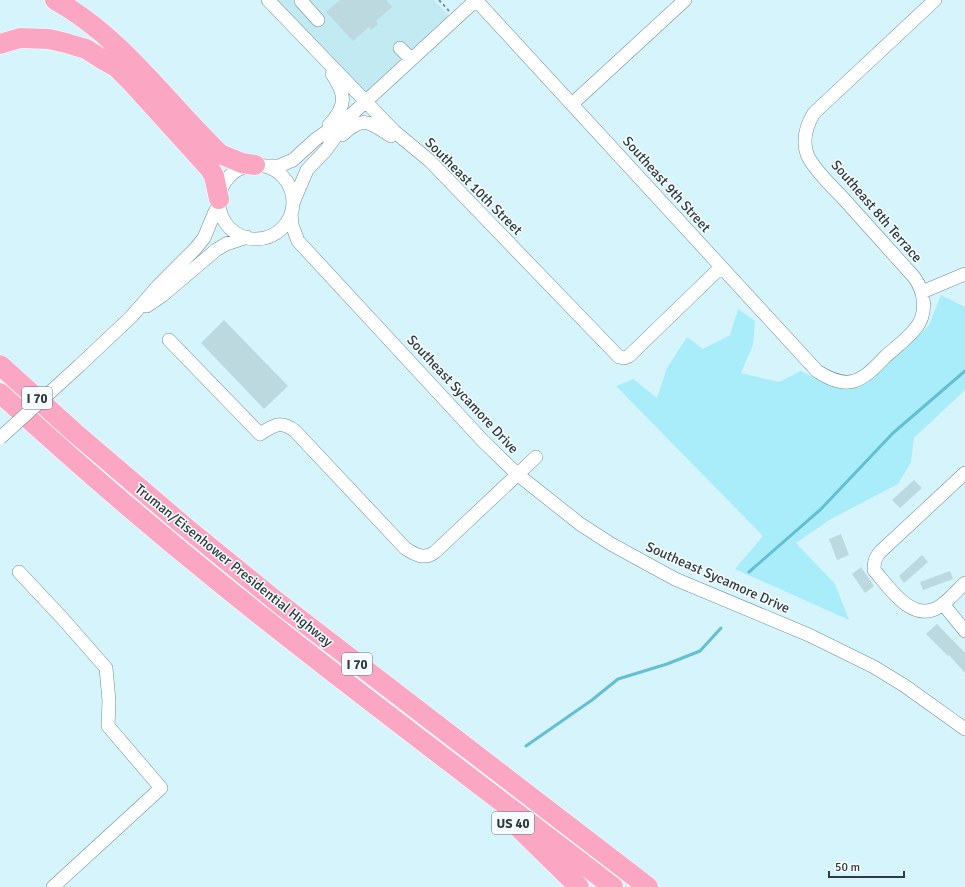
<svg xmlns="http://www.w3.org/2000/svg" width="965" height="887" font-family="Signika,sans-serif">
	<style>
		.built { fill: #c2eaf2 }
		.green { fill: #a9edfb }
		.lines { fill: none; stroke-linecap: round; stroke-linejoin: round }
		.stream { stroke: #63bfd1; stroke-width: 3 }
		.building { fill: #bbd9df }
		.minor-casing { stroke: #708d93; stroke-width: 14 }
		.highway-casing { stroke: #fff; stroke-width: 21 }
		.path { stroke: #7c9195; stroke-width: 2; stroke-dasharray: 3 3; stroke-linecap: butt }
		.minor { stroke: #fff; stroke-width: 13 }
		.highway { stroke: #fba7c4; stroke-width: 20 }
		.minor-bridge-casing { stroke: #708d93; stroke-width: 14; stroke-linecap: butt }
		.minor-bridge { stroke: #fff; stroke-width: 13 }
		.labels { text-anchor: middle; stroke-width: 3; stroke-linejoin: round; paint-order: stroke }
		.shield { fill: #f6fcfe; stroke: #6b7578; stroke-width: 1 }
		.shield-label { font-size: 13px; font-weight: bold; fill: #2f3b3e }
		.street-label { font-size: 14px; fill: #2f3b3e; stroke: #f6fcfe }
	</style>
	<rect width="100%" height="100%" fill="#d6f4fb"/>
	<path class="built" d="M268 0H434L454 21 366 101Z"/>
	<path class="green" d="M941 295 965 307V390L914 438 911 462 898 484 831 519 796 543 835 584 849 620 735 569 763 536 616 386 633 379 657 398 667 368 687 337 703 349 730 335 738 309 755 321 753 345 741 373 779 382 801 371 822 382 846 390 868 382 929 325Z"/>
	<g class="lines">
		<path class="stream" d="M749 572 821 509 893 433 965 371
			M526 746 592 700 618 679 667 664 700 651 721 628"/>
	</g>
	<path class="building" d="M340 0H386L392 7 376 21 378 24 371 30 369 27 353 41 326 12Z
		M224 320 288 386 264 409 201 343Z
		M914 480 922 488 900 508 892 500Z
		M841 534 849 555 837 560 829 539Z
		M922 555 928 562 904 583 899 576Z
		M861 567 874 586 865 593 852 574Z
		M950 571 953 579 923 590 920 582Z
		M937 624 965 653V673L949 655 948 656 926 634Z"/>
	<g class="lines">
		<defs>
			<path id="minor" d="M268 0 395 132 430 161 619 357 624 358 629 356 721 267
				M476 0 817 371C828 378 841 385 854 381 867 377 877 365 886 356 895 348 907 339 915 329 928 314 925 292 914 277 890 250 866 224 842 197 833 188 811 165 807 154 802 139 806 126 814 113L935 0
				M301 1 318 20
				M400 48 411 59
				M572 104 685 0
				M329 125C347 106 346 94 332 74
				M342 135C364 115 369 122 391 136
				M219 202a37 37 0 1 1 74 0a37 37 0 1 1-74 0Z
				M262 166H279L293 160 316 139 351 115 476 0
				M293 203 307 170 326 150 346 122
				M291 213 292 225 298 241 483 441 517 474 580 524 611 544 675 579 809 635 874 667 905 686 965 729
				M922 292 965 274
				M147 306 163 295 216 250 226 244 247 237
				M169 340 260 434C274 425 281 420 295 431L405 548C415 555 425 560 435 552L536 457
				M80 365 131 317 157 287 195 249 204 238 214 214 219 205
				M965 473 880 552C875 558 874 562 874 570 889 587 911 622 937 608 948 602 956 591 965 583
				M19 572 63 619 106 668 109 701 108 726 161 788 53 887
				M943 604 965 631"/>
			<path id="highway" d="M55 0C122 37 166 102 220 154L242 163 255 165
				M0 44 20 38 49 39 66 43 86 49 105 61 116 67 133 84 210 169 214 176 219 199
				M0 365 74 432 183 525 276 601 648 887
				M0 393C73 460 148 525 225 587 352 690 484 787 613 887
				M518 827 579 887"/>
		</defs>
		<use href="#minor" class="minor-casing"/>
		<use href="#highway" class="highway-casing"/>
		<path class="path" d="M439 0 449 11"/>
		<use href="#minor" class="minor"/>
		<use href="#highway" class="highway"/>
		<defs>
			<path id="minor-bridge" d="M0 438 80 365"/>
		</defs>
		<use href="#minor-bridge" class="minor-bridge-casing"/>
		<use href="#minor-bridge" class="minor-bridge"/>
	</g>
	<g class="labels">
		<g class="shield">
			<rect x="22" y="387" width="30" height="22" rx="3"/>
			<rect x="342" y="653" width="30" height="22" rx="3"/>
			<rect x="492" y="812" width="42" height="22" rx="3"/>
		</g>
		<g class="shield-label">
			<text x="37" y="403">I 70</text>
			<text x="357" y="669">I 70</text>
			<text x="513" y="828">US 40</text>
		</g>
		<g class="street-label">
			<text transform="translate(667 184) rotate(48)" y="5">Southeast 9th Street</text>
			<text transform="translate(474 186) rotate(45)" y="5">Southeast 10th Street</text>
			<text transform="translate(877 211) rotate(49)" y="5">Southeast 8th Terrace</text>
			<text transform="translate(463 394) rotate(47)" y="5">Southeast Sycamore Drive</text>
			<text transform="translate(234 565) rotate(39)" y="5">Truman/Eisenhower Presidential Highway</text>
			<text transform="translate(718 577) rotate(24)" y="5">Southeast Sycamore Drive</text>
		</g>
	</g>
	<path d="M829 871v6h75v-6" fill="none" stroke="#2f3b3e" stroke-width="2"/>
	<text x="835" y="871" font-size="12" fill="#2f3b3e" stroke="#f6fcfe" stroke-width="3" paint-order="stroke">50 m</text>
</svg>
